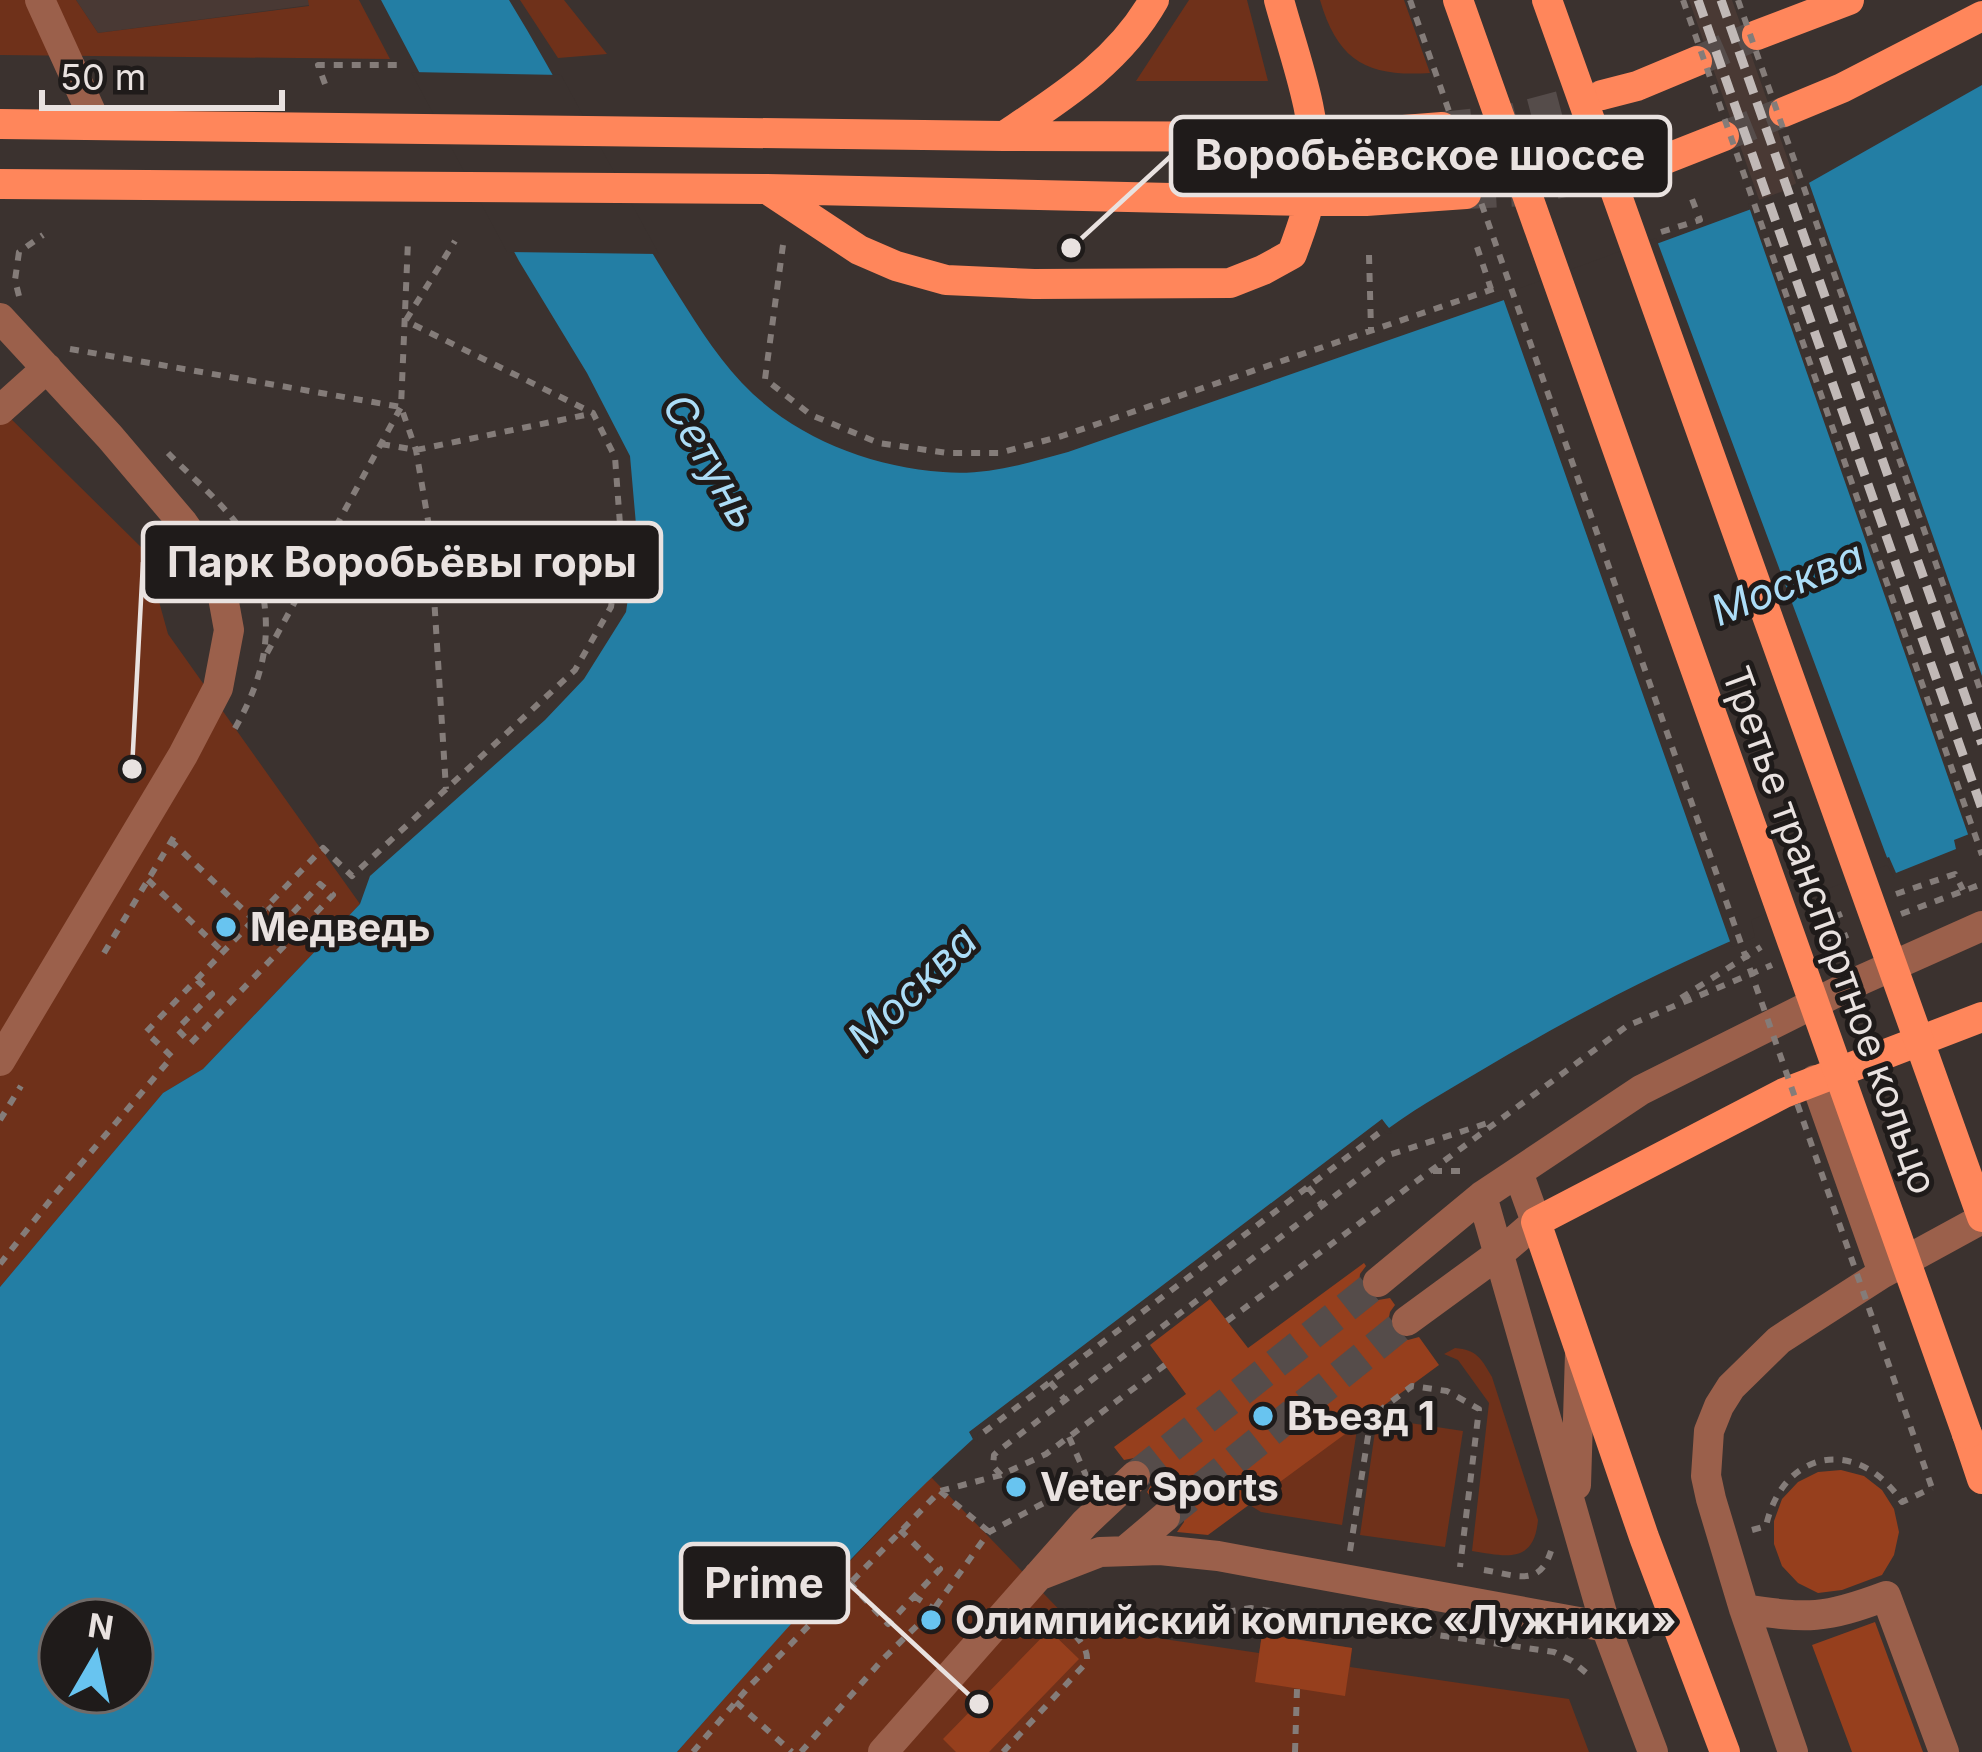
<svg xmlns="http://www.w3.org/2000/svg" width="1982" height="1752" font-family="Inter,sans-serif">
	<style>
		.built { fill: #493934 }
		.green { fill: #6f311a }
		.water { fill: #237ea4; fill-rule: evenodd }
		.pier { fill: #3b322f }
		.building { fill: #963f1d }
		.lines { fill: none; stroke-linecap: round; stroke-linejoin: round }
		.minor-tunnel { stroke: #554c4a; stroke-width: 30; stroke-dasharray: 30 15; stroke-linecap: butt }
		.major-tunnel { stroke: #554c4a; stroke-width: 30; stroke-dasharray: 30 15; stroke-linecap: butt }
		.path { stroke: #847c79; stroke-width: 6; stroke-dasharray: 9 9; stroke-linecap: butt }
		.minor { stroke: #9b604b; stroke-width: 30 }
		.major { stroke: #ff865b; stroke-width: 30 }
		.rail { stroke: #c1b9b7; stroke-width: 9; stroke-dasharray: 18 9; stroke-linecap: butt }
		.path-bridge { stroke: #847c79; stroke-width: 6; stroke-dasharray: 9 9; stroke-linecap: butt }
		.major-bridge { stroke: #ff865b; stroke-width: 30 }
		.poi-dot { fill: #68c4f0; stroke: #1f1b1a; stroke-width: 4.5 }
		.labels { text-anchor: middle; stroke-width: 10; stroke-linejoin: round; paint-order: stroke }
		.poi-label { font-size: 39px; font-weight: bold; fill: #e9e2e0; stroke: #1f1b1a; text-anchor: start }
		.street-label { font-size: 39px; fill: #e9e2e0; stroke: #1f1b1a }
		.water-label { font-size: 42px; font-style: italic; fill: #acddf7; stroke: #1f1b1a }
		.leader { fill: none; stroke: #e9e2e0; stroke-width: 4.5 }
		.callout-dot { fill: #e9e2e0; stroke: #1f1b1a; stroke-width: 4.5 }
		.callout { fill: #1f1b1a; stroke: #e9e2e0; stroke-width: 4.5 }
		.callout-label { font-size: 42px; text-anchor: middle; font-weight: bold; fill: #e9e2e0 }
	</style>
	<rect width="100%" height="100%" fill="#3b322f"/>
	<path class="built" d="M76 0H308L310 5 98 33Z
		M1689 0H1732L1982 714V836Z"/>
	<path class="green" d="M0 0H76L98 33 309 6 308 0H359L390 59 0 55Z
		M520 0H564L607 54 558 58Z
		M1189 0H1247L1268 81H1136Z
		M1320 0H1404L1430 73C1368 77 1338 62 1320 0Z
		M0 408 145 551 168 634 360 904 203 1069 163 1093 0 1287Z
		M1455 1348C1477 1350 1481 1358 1492 1377L1538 1520C1534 1565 1505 1556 1472 1551L1489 1403 1458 1360 1444 1354Z
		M1359 1417 1342 1525 1261 1512 1248 1504Z
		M1377 1418 1463 1431 1445 1547 1360 1535Z
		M931 1477 1075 1626 1259 1653 1262 1634 1352 1648 1350 1667 1569 1699 1589 1752H677L799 1614Z"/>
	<path class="water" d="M381 0H509C568 96 616 198 677 293 700 329 722 365 753 394 804 441 874 467 943 472 986 476 1028 463 1068 452L1504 300 1784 197 1982 85V829L1954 840 1956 849 1896 873 1889 857 1744 917 1750 933C1661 970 1575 1015 1492 1064 1457 1085 1422 1104 1389 1128L1382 1120 970 1432 973 1439C866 1536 772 1645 677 1752H0V1287L163 1093 203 1069 360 904 370 876 545 720 584 679 626 612 637 536 630 456 587 373 519 261ZM60 1620H132V1692H60Z"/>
	<path class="pier" d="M411 72 561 75 659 254 507 252Z
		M1807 177 1982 676V836L1970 840 1748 204 1781 192Z
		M1656 238 1895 879 1887 865 1751 920 1755 937 1732 947 1502 295Z
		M1382 1119 1392 1133 1386 1134 1381 1127 977 1434 978 1442 973 1439 969 1432Z"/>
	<path class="building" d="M1364 1263 1366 1266 1360 1274 1359 1284 1362 1293 1372 1301 1390 1298 1395 1305 1390 1312 1388 1322 1392 1333 1408 1340 1419 1337 1439 1365 1208 1535 1177 1532 1184 1522V1512L1173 1499 1163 1498 1154 1501 1147 1492 1154 1480 1150 1464 1139 1457 1124 1460 1114 1447 1186 1394 1150 1345 1210 1299 1248 1348Z
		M1841 1470 1864 1476 1882 1490 1894 1509 1899 1532 1894 1555 1882 1575 1842 1590 1818 1593 1798 1583 1782 1566 1774 1544V1521L1782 1499 1798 1482 1818 1472Z
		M1875 1622 1923 1752H1852L1812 1645Z
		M1049 1630 1079 1659 989 1752H956L943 1739Z
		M1262 1634 1352 1648 1345 1696 1255 1682Z"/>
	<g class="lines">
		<path class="minor-tunnel" d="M1135 1476 1378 1282
			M1165 1517 1407 1321"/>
		<path class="major-tunnel" d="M1697 61 1757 35
			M1442 127 1507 120 1602 95
			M1724 136 1784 112
			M1466 194 1524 191 1629 168"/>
		<path class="path" d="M325 84 318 65H401
			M1661 232 1700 220 1692 199
			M783 245 765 379 811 415 879 443 947 453H999L1062 436 1499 287
			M1477 247 1491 289
			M1369 255 1371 329
			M19 296 15 280 19 252 43 235
			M406 320 455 241
			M70 349 401 407 416 450 430 532 446 789
			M381 444 416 450 590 414
			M168 453C193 479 233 511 249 543 253 551 254 561 257 570 275 630 265 676 234 730
			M267 653 401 407 408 241
			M170 840 254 920
			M148 880 223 952
			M1896 894 1955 874 1963 890
			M1901 914 1982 884
			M1817 924 1844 913
			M1823 945 1850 934
			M104 953 178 830
			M197 980 212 994 177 1029 191 1043 333 895 320 884 284 922 268 906
			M1681 998 1761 947
			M0 1120 21 1086
			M1433 1171H1462
			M1308 1187 1322 1205
			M0 1264 56 1193 172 1057 146 1032 323 848 352 876 575 670 611 607 621 538 615 457 593 413 406 321
			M1227 1321 1627 1026 1772 965
			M1165 1365 1046 1454 1001 1475 993 1466 994 1455 998 1451 1389 1155 1491 1122
			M1050 1382 1065 1400
			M984 1432 1383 1130
			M1069 1437 1088 1480
			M940 1491 988 1531
			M1752 1530 1766 1526C1783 1449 1858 1436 1902 1502L1932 1488
			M1350 1551 1371 1417 1412 1386 1447 1391 1479 1409 1460 1567
			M1484 1570C1516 1575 1539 1588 1551 1551
			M849 1582 888 1624 940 1569 900 1530
			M914 1596 934 1609
			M1209 1615 1251 1608 1554 1652 1572 1661 1590 1676
			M736 1702 792 1752
			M693 1752 746 1690 940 1491 1001 1475
			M801 1752 883 1659 934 1609 989 1532 1074 1487
			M1003 1752 1087 1662C1089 1642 1067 1629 1053 1616
			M1295 1752 1297 1689"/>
		<path class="minor" d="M40 0 96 123
			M0 318 110 437 183 523 219 575 229 630 218 688 183 755 0 1061
			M0 410 47 368
			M1815 1080 1883 1273
			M1482 1196 1606 1627 1653 1752
			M1378 1282 1482 1196 1641 1090 1861 980 1982 926
			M1407 1321 1500 1253 1536 1222 1518 1172
			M1576 1485 1580 1353
			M1126 1550 1165 1517
			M1038 1576 1100 1552 1160 1550 1218 1556 1606 1627
			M1744 1609C1808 1619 1825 1619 1886 1596L1944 1752
			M883 1752 1085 1523 1135 1476
			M1793 1752 1744 1609 1711 1499 1706 1476 1709 1431 1719 1406 1731 1387 1779 1340 1883 1273 1982 1219"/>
		<path class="major" d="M1757 35 1849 0
			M1602 95 1637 86 1697 61
			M1784 112 1842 88 1982 16
			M0 124 1004 136 1313 137 1442 127
			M1004 136C1062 97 1119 62 1154 0
			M1629 168 1663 160 1724 136
			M0 184 767 189 1309 201H1366L1466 194
			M767 189 859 250 896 266 946 280 1034 284 1230 283 1263 270 1292 254C1302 227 1311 202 1314 173 1319 119 1293 52 1279 0
			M1967 1434 1982 1479
			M1725 1752 1644 1537 1536 1222 1784 1093 1982 1017"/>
		<path class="rail" d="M1698 0 1982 809
			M1721 0 1982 744"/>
		<path class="path-bridge" d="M1410 0 1932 1488
			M1683 0 1982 855
			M1738 0 1982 695"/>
		<path class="major-bridge" d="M1458 0 1967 1434
			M1547 0 1982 1217"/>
	</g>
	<g class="poi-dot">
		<circle cx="226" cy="927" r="12"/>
		<circle cx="1263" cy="1416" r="12"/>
		<circle cx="1016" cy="1487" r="12"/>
		<circle cx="931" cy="1620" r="12"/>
	</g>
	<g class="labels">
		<g class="poi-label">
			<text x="250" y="941">Медведь</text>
			<text x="1287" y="1430">Въезд 1</text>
			<text x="1040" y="1501">Veter Sports</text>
			<text x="955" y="1634">Олимпийский комплекс «Лужники»</text>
		</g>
		<g class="street-label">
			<text transform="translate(1830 930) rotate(70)" y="14">Третье транспортное кольцо</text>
		</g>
		<g class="water-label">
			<text transform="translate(711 461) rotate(60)" y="15">Сетунь</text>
			<text transform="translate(1787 583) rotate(-22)" y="15">Москва</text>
			<text transform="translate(912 989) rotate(-44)" y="15">Москва</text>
		</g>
	</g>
	<path class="leader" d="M1071 248L1171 156M132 769L143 562M979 1704L848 1583"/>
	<g class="callout-dot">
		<circle cx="1071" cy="248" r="12"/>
		<circle cx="132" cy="769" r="12"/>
		<circle cx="979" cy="1704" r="12"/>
	</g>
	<g class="callout">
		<rect x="1171" y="117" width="499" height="78" rx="12"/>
		<rect x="143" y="523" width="518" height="78" rx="12"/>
		<rect x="681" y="1544" width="167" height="78" rx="12"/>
	</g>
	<g class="callout-label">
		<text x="1420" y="170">Воробьёвское шоссе</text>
		<text x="402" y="577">Парк Воробьёвы горы</text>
		<text x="764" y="1598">Prime</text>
	</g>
	<g transform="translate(96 1656) rotate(9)"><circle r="57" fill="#1f1b1a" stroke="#706b69" stroke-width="3"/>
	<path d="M0-9L21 45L0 30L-21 45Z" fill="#68c4f0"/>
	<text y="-18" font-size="33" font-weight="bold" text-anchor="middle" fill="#e9e2e0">N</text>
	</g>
	<path d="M42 90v18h240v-18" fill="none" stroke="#e9e2e0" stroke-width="6"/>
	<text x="60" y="90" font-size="36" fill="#e9e2e0" stroke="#1f1b1a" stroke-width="9" paint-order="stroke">50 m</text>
</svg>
